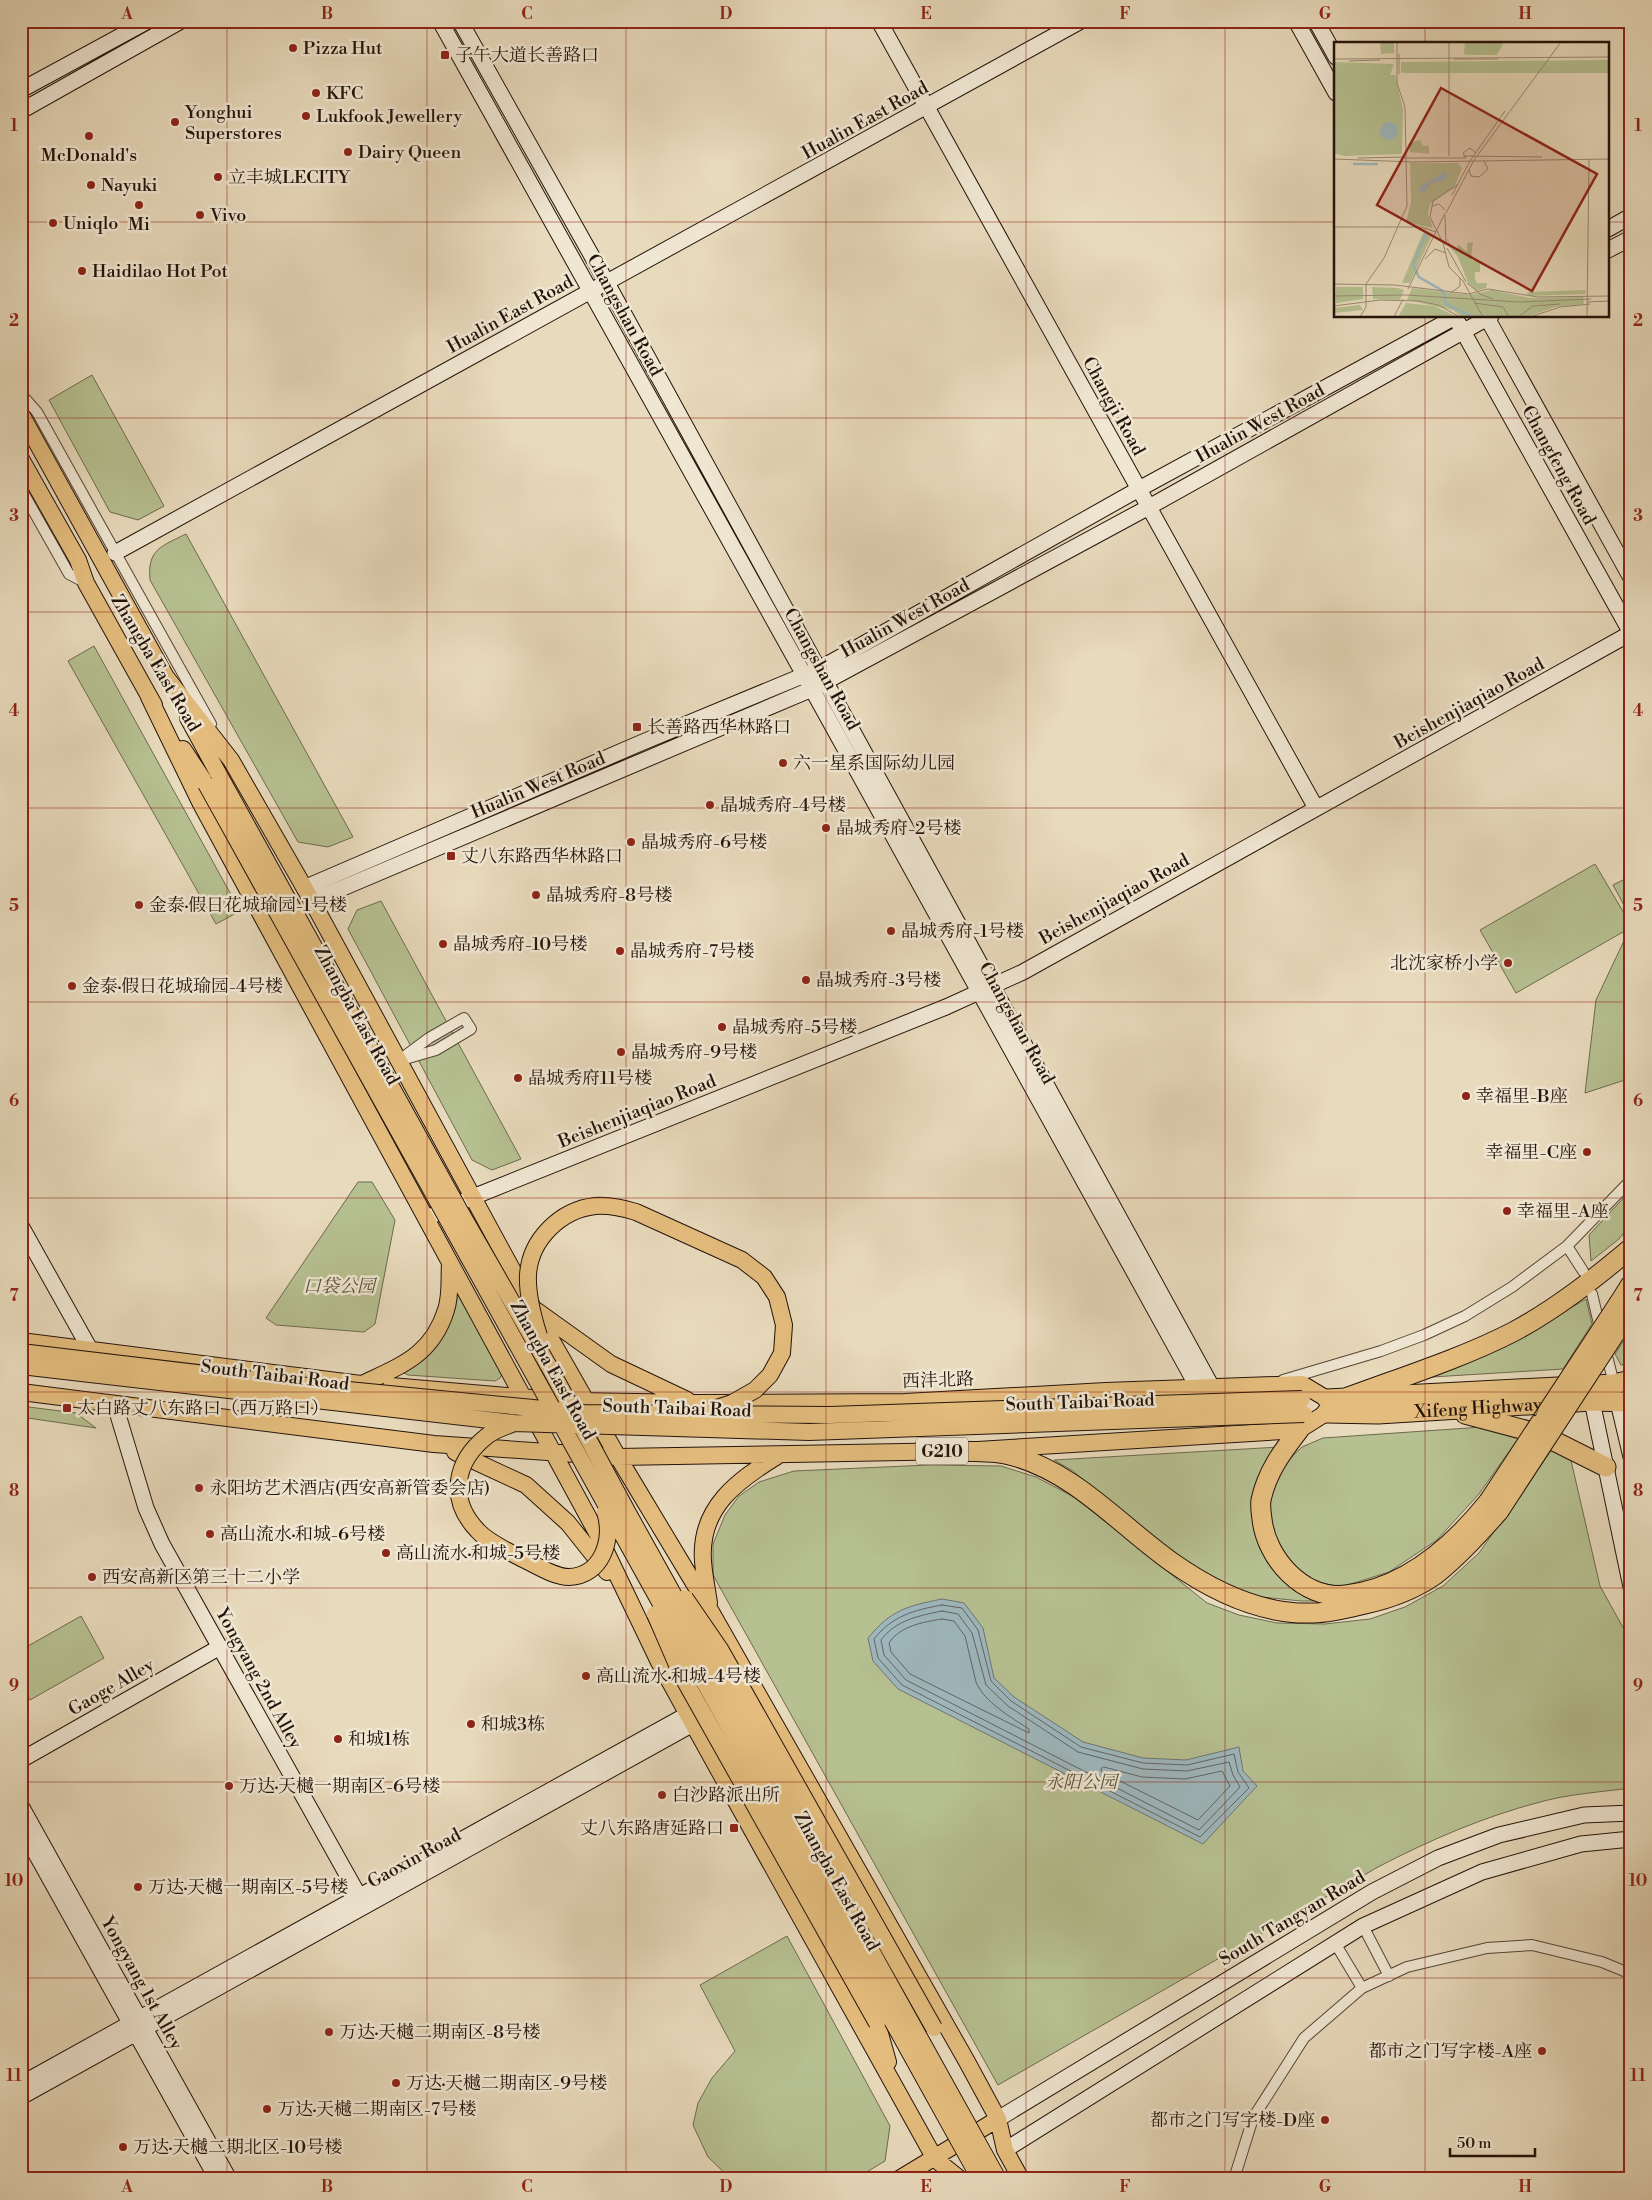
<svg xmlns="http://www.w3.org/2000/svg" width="1652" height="2200" font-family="'Libre Bodoni','Noto Serif SC',serif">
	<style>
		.green { fill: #b6c091; stroke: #6c6a4e }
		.water { fill: #9eb7bd; stroke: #6d7575 }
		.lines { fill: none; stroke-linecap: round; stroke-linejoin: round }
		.shore { stroke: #606564; stroke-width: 1 }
		.street-casing { stroke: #544536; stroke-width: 12 }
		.secondary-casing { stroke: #23130a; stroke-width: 17 }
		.primary-casing { stroke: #23130a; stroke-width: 18 }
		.highway-casing { stroke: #23130a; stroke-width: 21 }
		.street { stroke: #f0e7d3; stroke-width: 10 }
		.secondary { stroke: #f0e7d3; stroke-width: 15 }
		.primary { stroke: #e4bd7e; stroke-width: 16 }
		.highway { stroke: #e4bd7e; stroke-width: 19 }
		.primary-bridge-casing { stroke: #23130a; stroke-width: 18; stroke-linecap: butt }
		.highway-bridge-casing { stroke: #23130a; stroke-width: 21; stroke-linecap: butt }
		.primary-bridge { stroke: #e4bd7e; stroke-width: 16 }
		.highway-bridge { stroke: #e4bd7e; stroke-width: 19 }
		.grid { fill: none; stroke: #8f2418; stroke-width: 1; stroke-opacity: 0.55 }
		.poi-dot { fill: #8f2418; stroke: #f0e7d3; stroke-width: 2 }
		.labels { text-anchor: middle; stroke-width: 5; stroke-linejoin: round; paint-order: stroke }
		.shield { fill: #f0e7d3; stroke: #605346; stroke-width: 1 }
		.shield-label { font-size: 16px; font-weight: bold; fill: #23130a }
		.poi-label { font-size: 18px; fill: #23130a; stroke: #f0e7d3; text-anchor: start }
		.street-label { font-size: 18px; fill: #23130a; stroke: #f0e7d3 }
		.park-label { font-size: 18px; font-style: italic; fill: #565039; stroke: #f0e7d3 }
		.inset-river { fill: none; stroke: #9eb7bd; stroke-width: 2.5 }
		.inset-road { fill: none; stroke: #998a75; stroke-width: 1 }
		.view { fill: #8f2418; fill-opacity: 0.15; stroke: #8f2418; stroke-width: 2.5 }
		.inset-edge { fill: none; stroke: #23130a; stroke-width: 2.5 }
		.neatline { fill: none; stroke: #8f2418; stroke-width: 2 }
		.grid-label { font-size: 16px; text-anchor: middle; font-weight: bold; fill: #8f2418 }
	</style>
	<rect width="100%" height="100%" fill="#e8dabc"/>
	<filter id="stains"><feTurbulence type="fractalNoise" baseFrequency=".004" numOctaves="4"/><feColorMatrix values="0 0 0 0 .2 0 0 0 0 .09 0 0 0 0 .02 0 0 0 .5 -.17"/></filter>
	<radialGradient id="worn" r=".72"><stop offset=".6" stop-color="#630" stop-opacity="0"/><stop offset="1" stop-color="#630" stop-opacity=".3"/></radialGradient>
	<path class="green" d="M92 375 164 506 138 520 110 512 49 400Z
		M186 534 353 837 328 847 298 842 150 580C147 549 162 546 186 534Z
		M94 646 240 911 216 924 68 661Z
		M1595 864 1631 925V1078L1585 1093 1596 1000 1630 928 1516 993 1480 930Z
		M1631 876V918L1613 885Z
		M381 901 521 1159 492 1170 472 1160 348 929 357 910Z
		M358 1182H372L395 1220 375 1324 364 1332 276 1325 266 1318Z
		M1631 1190V1223L1619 1239 1591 1261 1589 1235Z
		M456 1291 503 1372 500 1378 495 1381 408 1375 404 1373 405 1370C415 1364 427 1359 433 1349 445 1334 450 1310 456 1291Z
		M1586 1299 1592 1324 1563 1369 1432 1377 1522 1336Z
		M1631 1329V1364L1621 1365 1615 1354Z
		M21 1406 76 1413 96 1428 21 1417Z
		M1483 1427 1520 1436 1479 1494 1437 1540 1389 1572 1341 1587 1312 1581 1290 1564 1273 1539 1268 1510 1271 1484 1285 1463 1302 1447 1323 1438Z
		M1280 1447 1264 1466 1266 1554 1326 1601H1301L1261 1597 1209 1580 1119 1510 1073 1471 1054 1460Z
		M1553 1448 1570 1456 1600 1586 1631 1642V1788C1601 1792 1569 1794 1540 1802 1483 1817 1430 1840 1378 1867L998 2085 713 1575V1544L725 1515 739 1496 759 1482 794 1471 929 1465 1001 1466 1036 1477 1076 1498 1207 1603 1239 1615 1277 1623 1325 1624 1370 1619 1405 1607 1443 1586 1479 1553Z
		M81 1616 104 1658 30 1700 21 1684V1650Z
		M787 1936 890 2126 885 2161 855 2179H731L708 2157 693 2125 698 2103 712 2078 735 2051 700 1985Z"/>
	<path class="water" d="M942 1599 964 1603 983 1628 994 1678 1014 1697 1083 1742 1143 1758 1186 1760 1239 1747 1243 1771 1257 1786 1203 1844 898 1689 873 1661 868 1638C891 1610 907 1606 942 1599Z"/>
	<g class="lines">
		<path class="shore" d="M942 1605 962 1608 978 1630 991 1681 1011 1701 1081 1747 1143 1763 1187 1765 1234 1754 1238 1772 1249 1788 1200 1837 902 1685 878 1658 874 1639C892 1616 914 1610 942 1605Z
			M942 1611 958 1614 972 1633 986 1685 1008 1706 1078 1752 1143 1769 1187 1771 1229 1762 1233 1775 1240 1787 1199 1830 906 1680 884 1655 881 1640C896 1620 918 1616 942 1611Z
			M942 1619 954 1621 965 1636 976 1682C984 1702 1012 1718 1029 1729V1733L910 1674 891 1652 889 1643C900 1626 923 1622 942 1619Z
			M1104 1767 1142 1777 1185 1779 1222 1771 1230 1786 1198 1820 1102 1772 1101 1769Z"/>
		<defs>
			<path id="street" d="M21 394 37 412 211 724
				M21 489 69 574 86 583
				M464 1018 471 1029 436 1050 398 1061 429 1038Z
				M1567 1246 1583 1271
				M1592 1294 1601 1332
				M1605 1348 1614 1384
				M1283 1380 1381 1351 1424 1335 1465 1316 1512 1287 1567 1246 1631 1180
				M1363 1926 1389 1976
				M1335 1943 1362 1988
				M1234 2179 1253 2118 1304 2038 1362 1988 1407 1967 1487 1948 1532 1945 1602 1962 1631 1974"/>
			<path id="secondary" d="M440 21 812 689 1198 1388
				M460 21 607 283 1212 1387
				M879 21 1316 808
				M1296 21 1336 93
				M1316 21 1336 57
				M21 90 148 21
				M21 111 181 21
				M1608 229 1631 216
				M1608 250 1631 238
				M1486 316 1631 578
				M1459 324 1631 633
				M115 553 1081 21
				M304 888 643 742 819 669 1139 489 1457 316
				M312 901 812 689 1149 507 1491 316
				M427 1218 473 1197 946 1007 1023 972 1631 633
				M21 1226 91 1351
				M1592 1401 1631 1587
				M1618 1402 1631 1457
				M115 1405 146 1508 162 1544 364 1905
				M21 1760 220 1647
				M21 1806 229 2179
				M21 1827 217 2179
				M21 2084 688 1714
				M21 2097 693 1724
				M998 2119 1372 1892 1438 1858 1499 1835 1584 1815 1631 1813
				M1005 2150 1363 1926 1482 1872 1581 1844 1631 1839"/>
			<path id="primary" d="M21 414 166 677 231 760 312 901 532 1306 618 1457 710 1610 966 2060 998 2119 1005 2150 1021 2179
				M21 459 78 560 86 583 154 705
				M149 697 201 804 598 1535 659 1662 693 1724 935 2159 960 2179
				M188 718 218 773
				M183 749 206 784
				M537 1311 611 1364 687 1400
				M21 1341 361 1384
				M362 1384C402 1365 432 1355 446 1310 451 1296 449 1278 450 1263
				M391 1386 531 1398
				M21 1392 434 1444 618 1457 961 1451 1299 1430 1326 1413
				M578 1401 694 1403 905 1402 1106 1391 1302 1384 1327 1399
				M455 1452 526 1485 568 1523 607 1572
				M709 1603C707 1589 704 1575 703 1561 699 1507 738 1480 779 1455
				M877 2023 888 2062
				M899 2179 998 2119"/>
			<g id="highway">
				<path d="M1619 1303 1631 1284"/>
				<path d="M1346 1398C1402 1377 1460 1359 1513 1332 1556 1309 1594 1279 1631 1248"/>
				<path d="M1327 1399 1614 1384 1631 1380"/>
				<path id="s1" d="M1326 1413 1378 1414 1592 1401 1631 1402"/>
				<path d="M1465 1414 1540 1434 1606 1467"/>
				<path d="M1299 1430C1282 1452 1267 1472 1261 1500 1260 1506 1261 1512 1262 1519 1266 1558 1303 1600 1346 1595 1406 1588 1453 1546 1489 1501"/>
				<path d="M961 1451C976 1452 995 1451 1010 1455 1076 1472 1119 1525 1173 1563 1213 1591 1263 1615 1313 1613 1330 1613 1349 1608 1365 1604 1388 1599 1415 1589 1435 1575 1459 1556 1479 1534 1499 1511"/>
			</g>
		</defs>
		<use href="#street" class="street-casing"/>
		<use href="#secondary" class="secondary-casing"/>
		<use href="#primary" class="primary-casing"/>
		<use href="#highway" class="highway-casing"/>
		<use href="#street" class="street"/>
		<use href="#secondary" class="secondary"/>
		<use href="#primary" class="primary"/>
		<use href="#highway" class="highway"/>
		<defs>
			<path id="primary-bridge" d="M218 773 461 1213 551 1370 628 1513 998 2179
				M206 784 980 2179
				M539 1336C533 1317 527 1295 528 1275 530 1240 560 1210 595 1206 609 1205 623 1208 636 1212L742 1260 764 1277 777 1297 784 1325 782 1353 770 1375 755 1390 732 1403 710 1410
				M21 1352 307 1386 584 1413 830 1415 1302 1399
				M21 1366 514 1423 809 1432 1304 1414
				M514 1423C505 1427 494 1430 487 1436 454 1462 448 1500 478 1531 489 1543 508 1551 523 1559 536 1565 554 1577 569 1577 602 1576 614 1539 605 1512
				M685 1598 720 1649 934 2028
				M655 1614 681 1674 877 2023"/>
			<path id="highway-bridge" d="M1489 1501 1619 1303
				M1499 1511 1631 1309"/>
		</defs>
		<use href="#primary-bridge" class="primary-bridge-casing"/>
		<use href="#highway-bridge" class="highway-bridge-casing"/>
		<use href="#primary-bridge" class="primary-bridge"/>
		<use href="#highway-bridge" class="highway-bridge"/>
	</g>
	<path class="grid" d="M227 21V2179M427 21V2179M626 21V2179M826 21V2179M1026 21V2179M1225 21V2179M1425 21V44M21 222H1336M1608 222H1631M1425 316V2179M21 418H1631M21 612H1631M21 808H1631M21 1002H1631M21 1198H1631M21 1392H1631M21 1588H1631M21 1782H1631M21 1978H1631"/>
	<g class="poi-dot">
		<circle cx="293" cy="48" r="5"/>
		<rect x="440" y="50" width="10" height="10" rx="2.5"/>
		<circle cx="316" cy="93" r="5"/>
		<circle cx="306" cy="116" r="5"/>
		<circle cx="175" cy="122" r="5"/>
		<circle cx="89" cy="136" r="5"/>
		<circle cx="348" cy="152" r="5"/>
		<circle cx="218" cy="177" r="5"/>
		<circle cx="91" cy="185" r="5"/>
		<circle cx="139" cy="205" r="5"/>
		<circle cx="200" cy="215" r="5"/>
		<circle cx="53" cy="223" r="5"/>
		<circle cx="82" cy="271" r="5"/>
		<rect x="632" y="722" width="10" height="10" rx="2.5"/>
		<circle cx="783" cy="763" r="5"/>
		<circle cx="710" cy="805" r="5"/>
		<circle cx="826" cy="828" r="5"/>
		<circle cx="631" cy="842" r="5"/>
		<rect x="446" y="851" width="10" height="10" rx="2.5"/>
		<circle cx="536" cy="895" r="5"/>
		<circle cx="139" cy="905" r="5"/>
		<circle cx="891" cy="931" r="5"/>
		<circle cx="443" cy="944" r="5"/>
		<circle cx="620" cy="951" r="5"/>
		<circle cx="1508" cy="963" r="5"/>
		<circle cx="806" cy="980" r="5"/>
		<circle cx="72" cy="986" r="5"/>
		<circle cx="722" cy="1027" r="5"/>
		<circle cx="621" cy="1052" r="5"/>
		<circle cx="518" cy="1078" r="5"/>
		<circle cx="1466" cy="1096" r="5"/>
		<circle cx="1587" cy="1152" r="5"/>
		<circle cx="1507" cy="1211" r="5"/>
		<rect x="62" y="1403" width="10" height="10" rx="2.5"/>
		<circle cx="199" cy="1488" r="5"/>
		<circle cx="210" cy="1534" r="5"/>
		<circle cx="386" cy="1553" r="5"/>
		<circle cx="92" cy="1577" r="5"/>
		<circle cx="586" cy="1676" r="5"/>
		<circle cx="471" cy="1724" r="5"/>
		<circle cx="338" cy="1739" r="5"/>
		<circle cx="229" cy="1786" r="5"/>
		<circle cx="662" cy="1795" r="5"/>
		<rect x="729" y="1823" width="10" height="10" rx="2.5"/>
		<circle cx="138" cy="1887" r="5"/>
		<circle cx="329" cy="2032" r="5"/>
		<circle cx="1542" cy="2051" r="5"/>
		<circle cx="396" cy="2083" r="5"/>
		<circle cx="267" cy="2109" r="5"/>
		<circle cx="1325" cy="2120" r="5"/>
		<circle cx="123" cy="2147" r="5"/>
	</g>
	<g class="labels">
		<rect class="shield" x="916" y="1437.5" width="52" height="27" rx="4"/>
		<g class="shield-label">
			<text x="942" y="1457">G210</text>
		</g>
		<g class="poi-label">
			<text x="303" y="54">Pizza Hut</text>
			<text x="455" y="61">子午大道长善路口</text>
			<text x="326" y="99">KFC</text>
			<text x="185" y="118">Yonghui<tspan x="185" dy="21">Superstores</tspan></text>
			<text x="316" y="122">Lukfook Jewellery</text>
			<text x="358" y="158">Dairy Queen</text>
			<text x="89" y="161" text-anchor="middle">McDonald's</text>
			<text x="228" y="183">立丰城LECITY</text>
			<text x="101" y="191">Nayuki</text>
			<text x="210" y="221">Vivo</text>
			<text x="63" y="229">Uniqlo</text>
			<text x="139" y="230" text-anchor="middle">Mi</text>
			<text x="92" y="277">Haidilao Hot Pot</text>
			<text x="647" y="733">长善路西华林路口</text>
			<text x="793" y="769">六一星系国际幼儿园</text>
			<text x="720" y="811">晶城秀府-4号楼</text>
			<text x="836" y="834">晶城秀府-2号楼</text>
			<text x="641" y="848">晶城秀府-6号楼</text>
			<text x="461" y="862">丈八东路西华林路口</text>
			<text x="546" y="901">晶城秀府-8号楼</text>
			<text x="149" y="911">金泰·假日花城瑜园-1号楼</text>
			<text x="901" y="937">晶城秀府-1号楼</text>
			<text x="453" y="950">晶城秀府-10号楼</text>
			<text x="630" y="957">晶城秀府-7号楼</text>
			<text x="1498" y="969" text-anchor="end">北沈家桥小学</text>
			<text x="816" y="986">晶城秀府-3号楼</text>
			<text x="82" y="992">金泰·假日花城瑜园-4号楼</text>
			<text x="732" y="1033">晶城秀府-5号楼</text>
			<text x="631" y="1058">晶城秀府-9号楼</text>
			<text x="528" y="1084">晶城秀府11号楼</text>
			<text x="1476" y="1102">幸福里-B座</text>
			<text x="1577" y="1158" text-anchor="end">幸福里-C座</text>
			<text x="1517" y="1217">幸福里-A座</text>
			<text x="77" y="1414">太白路丈八东路口（西万路口）</text>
			<text x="209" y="1494">永阳坊艺术酒店(西安高新管委会店)</text>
			<text x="220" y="1540">高山流水·和城-6号楼</text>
			<text x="396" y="1559">高山流水·和城-5号楼</text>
			<text x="102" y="1583">西安高新区第三十二小学</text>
			<text x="596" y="1682">高山流水·和城-4号楼</text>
			<text x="481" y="1730">和城3栋</text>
			<text x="348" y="1745">和城1栋</text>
			<text x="239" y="1792">万达·天樾一期南区-6号楼</text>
			<text x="672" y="1801">白沙路派出所</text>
			<text x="724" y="1834" text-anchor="end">丈八东路唐延路口</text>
			<text x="148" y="1893">万达·天樾一期南区-5号楼</text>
			<text x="339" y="2038">万达·天樾二期南区-8号楼</text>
			<text x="1532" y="2057" text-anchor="end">都市之门写字楼-A座</text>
			<text x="406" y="2089">万达·天樾二期南区-9号楼</text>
			<text x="277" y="2115">万达·天樾二期南区-7号楼</text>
			<text x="1315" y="2126" text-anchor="end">都市之门写字楼-D座</text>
			<text x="133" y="2153">万达·天樾二期北区-10号楼</text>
		</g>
		<g class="street-label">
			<text transform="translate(865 120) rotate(-29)" y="6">Hualin East Road</text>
			<text transform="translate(510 314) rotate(-29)" y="6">Hualin East Road</text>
			<text transform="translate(625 315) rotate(61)" y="6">Changshan Road</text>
			<text transform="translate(1114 406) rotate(61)" y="6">Changji Road</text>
			<text transform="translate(1260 423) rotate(-29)" y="6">Hualin West Road</text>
			<text transform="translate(1559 465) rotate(61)" y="6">Changfeng Road</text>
			<text transform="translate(905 618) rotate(-29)" y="6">Hualin West Road</text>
			<text transform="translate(156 663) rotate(59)" y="6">Zhangba East Road</text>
			<text transform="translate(822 669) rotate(61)" y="6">Changshan Road</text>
			<text transform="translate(1469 703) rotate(-29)" y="6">Beishenjiaqiao Road</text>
			<text transform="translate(538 785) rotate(-23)" y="6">Hualin West Road</text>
			<text transform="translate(1114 899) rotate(-29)" y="6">Beishenjiaqiao Road</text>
			<text transform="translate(357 1015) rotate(61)" y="6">Zhangba East Road</text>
			<text transform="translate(1017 1023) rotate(61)" y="6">Changshan Road</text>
			<text transform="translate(637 1111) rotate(-22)" y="6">Beishenjiaqiao Road</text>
			<text transform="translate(553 1370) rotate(61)" y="6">Zhangba East Road</text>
			<text transform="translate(275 1375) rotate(7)" y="6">South Taibai Road</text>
			<text transform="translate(938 1380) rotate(-2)" y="6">西沣北路</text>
			<text transform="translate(1080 1402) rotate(-2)" y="6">South Taibai Road</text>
			<text transform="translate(677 1408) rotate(2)" y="6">South Taibai Road</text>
			<text dy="6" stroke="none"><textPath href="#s1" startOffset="152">Xifeng Highway</textPath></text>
			<text transform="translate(259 1678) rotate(61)" y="6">Yongyang 2nd Alley</text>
			<text transform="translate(111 1687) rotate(-30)" y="6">Gaoge Alley</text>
			<text transform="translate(414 1858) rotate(-29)" y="6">Gaoxin Road</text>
			<text transform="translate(837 1881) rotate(61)" y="6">Zhangba East Road</text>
			<text transform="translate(1292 1918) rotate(-31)" y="6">South Tangyan Road</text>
			<text transform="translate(142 1983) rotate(61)" y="6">Yongyang 1st Alley</text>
		</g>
		<g class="park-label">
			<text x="339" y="1292">口袋公园</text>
			<text x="1081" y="1788">永阳公园</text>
		</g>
	</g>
	<g transform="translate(1334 42)">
		<rect width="275" height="275" fill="#e8dabc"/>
		<path d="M46 0H60V11L47 12ZM131 0H170L163 13H135L130 12ZM275 18V31H67V20ZM0 20 60 22 56 33H61L69 67 68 112 10 114 0 111ZM86 98 89 104H95V112L76 110 75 101ZM76 121H124L128 126 120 146 96 162 94 172 99 186 72 180 77 160ZM89 191 98 193 76 241H68ZM113 196 117 205 123 206 124 202 133 210V201L139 200 137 218 146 220V230H141V236L143 241H153L152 246 143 249 134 241 124 215 115 204ZM2 245H29V257L2 261ZM38 245 64 246 70 248 66 258 39 257ZM78 246 136 253 158 248 196 256 249 255 250 262 221 265 193 275H128L119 268 73 258ZM252 248 251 252 194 254 193 250ZM72 261 100 264 124 275H64ZM26 263 29 268 0 271V266Z" fill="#b6c091"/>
		<path d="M46 89a9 9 0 1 1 18 0a9 9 0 1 1-18 0ZM113 129 112 138 97 141 91 151H87L85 145Z" fill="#9eb7bd"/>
		<path class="inset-river" d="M19 122H44M92 192 79 223 85 235 109 249 112 262 139 275"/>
		<path class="inset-road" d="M0 17 275 15M120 17H164M15 19 46 18M65 32V12M115 114V0M129 114 208 115M24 116 71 115M70 116H132M132 116 129 111 136 106 142 111M0 117 79 120 275 117M135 128 137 134 145 135 154 127 150 119M123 143 99 159 96 175 109 201 115 225 129 239 149 275M118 153 136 119 171 69M98 164 105 162 111 168M112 171 140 118 227 0M111 173 112 202M0 185H87L102 190M113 206 132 240M91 217 101 207 112 211M133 241 146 252 159 257M0 242 61 243 135 252 154 247 204 255 275 254M74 247 111 171M117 251 126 244V236M0 254 72 253 185 260 257 257M253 260 275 259M140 261 169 265 175 275M0 264 46 258 85 259 104 263 126 275M26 275 32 265V242L50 216 73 164 71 65 63 41V0M60 275 69 257M184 275 199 264 226 262M196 275 226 265 256 262M253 275 255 117"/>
		<path class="view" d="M107 46 263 132 198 249 43 163Z"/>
		<rect width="275" height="275" class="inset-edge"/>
	</g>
	<rect width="1652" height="2200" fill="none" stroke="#e8dabc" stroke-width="55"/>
	<path d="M1450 2148v8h85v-8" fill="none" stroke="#23130a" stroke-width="2.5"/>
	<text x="1457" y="2148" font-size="15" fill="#23130a" stroke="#f0e7d3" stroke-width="4" paint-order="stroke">50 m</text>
	<rect x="28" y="28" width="1596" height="2144" class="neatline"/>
	<g class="grid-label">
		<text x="127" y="19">A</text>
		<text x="327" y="19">B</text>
		<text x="527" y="19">C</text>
		<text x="726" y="19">D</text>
		<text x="926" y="19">E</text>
		<text x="1125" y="19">F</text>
		<text x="1325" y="19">G</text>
		<text x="1525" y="19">H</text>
		<text x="14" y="131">1</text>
		<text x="1638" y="131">1</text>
		<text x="14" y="326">2</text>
		<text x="1638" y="326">2</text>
		<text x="14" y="521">3</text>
		<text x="1638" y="521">3</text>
		<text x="14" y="716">4</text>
		<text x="1638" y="716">4</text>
		<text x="14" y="911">5</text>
		<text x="1638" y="911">5</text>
		<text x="14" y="1106">6</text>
		<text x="1638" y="1106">6</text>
		<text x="14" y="1301">7</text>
		<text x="1638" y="1301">7</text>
		<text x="14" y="1496">8</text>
		<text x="1638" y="1496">8</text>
		<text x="14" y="1691">9</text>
		<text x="1638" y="1691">9</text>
		<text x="14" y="1886">10</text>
		<text x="1638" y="1886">10</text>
		<text x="14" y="2081">11</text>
		<text x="1638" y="2081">11</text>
		<text x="127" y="2192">A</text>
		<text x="327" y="2192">B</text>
		<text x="527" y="2192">C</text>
		<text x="726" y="2192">D</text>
		<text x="926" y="2192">E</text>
		<text x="1125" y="2192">F</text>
		<text x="1325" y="2192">G</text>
		<text x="1525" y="2192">H</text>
	</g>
	<rect width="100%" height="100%" filter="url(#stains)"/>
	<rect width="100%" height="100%" fill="url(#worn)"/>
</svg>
